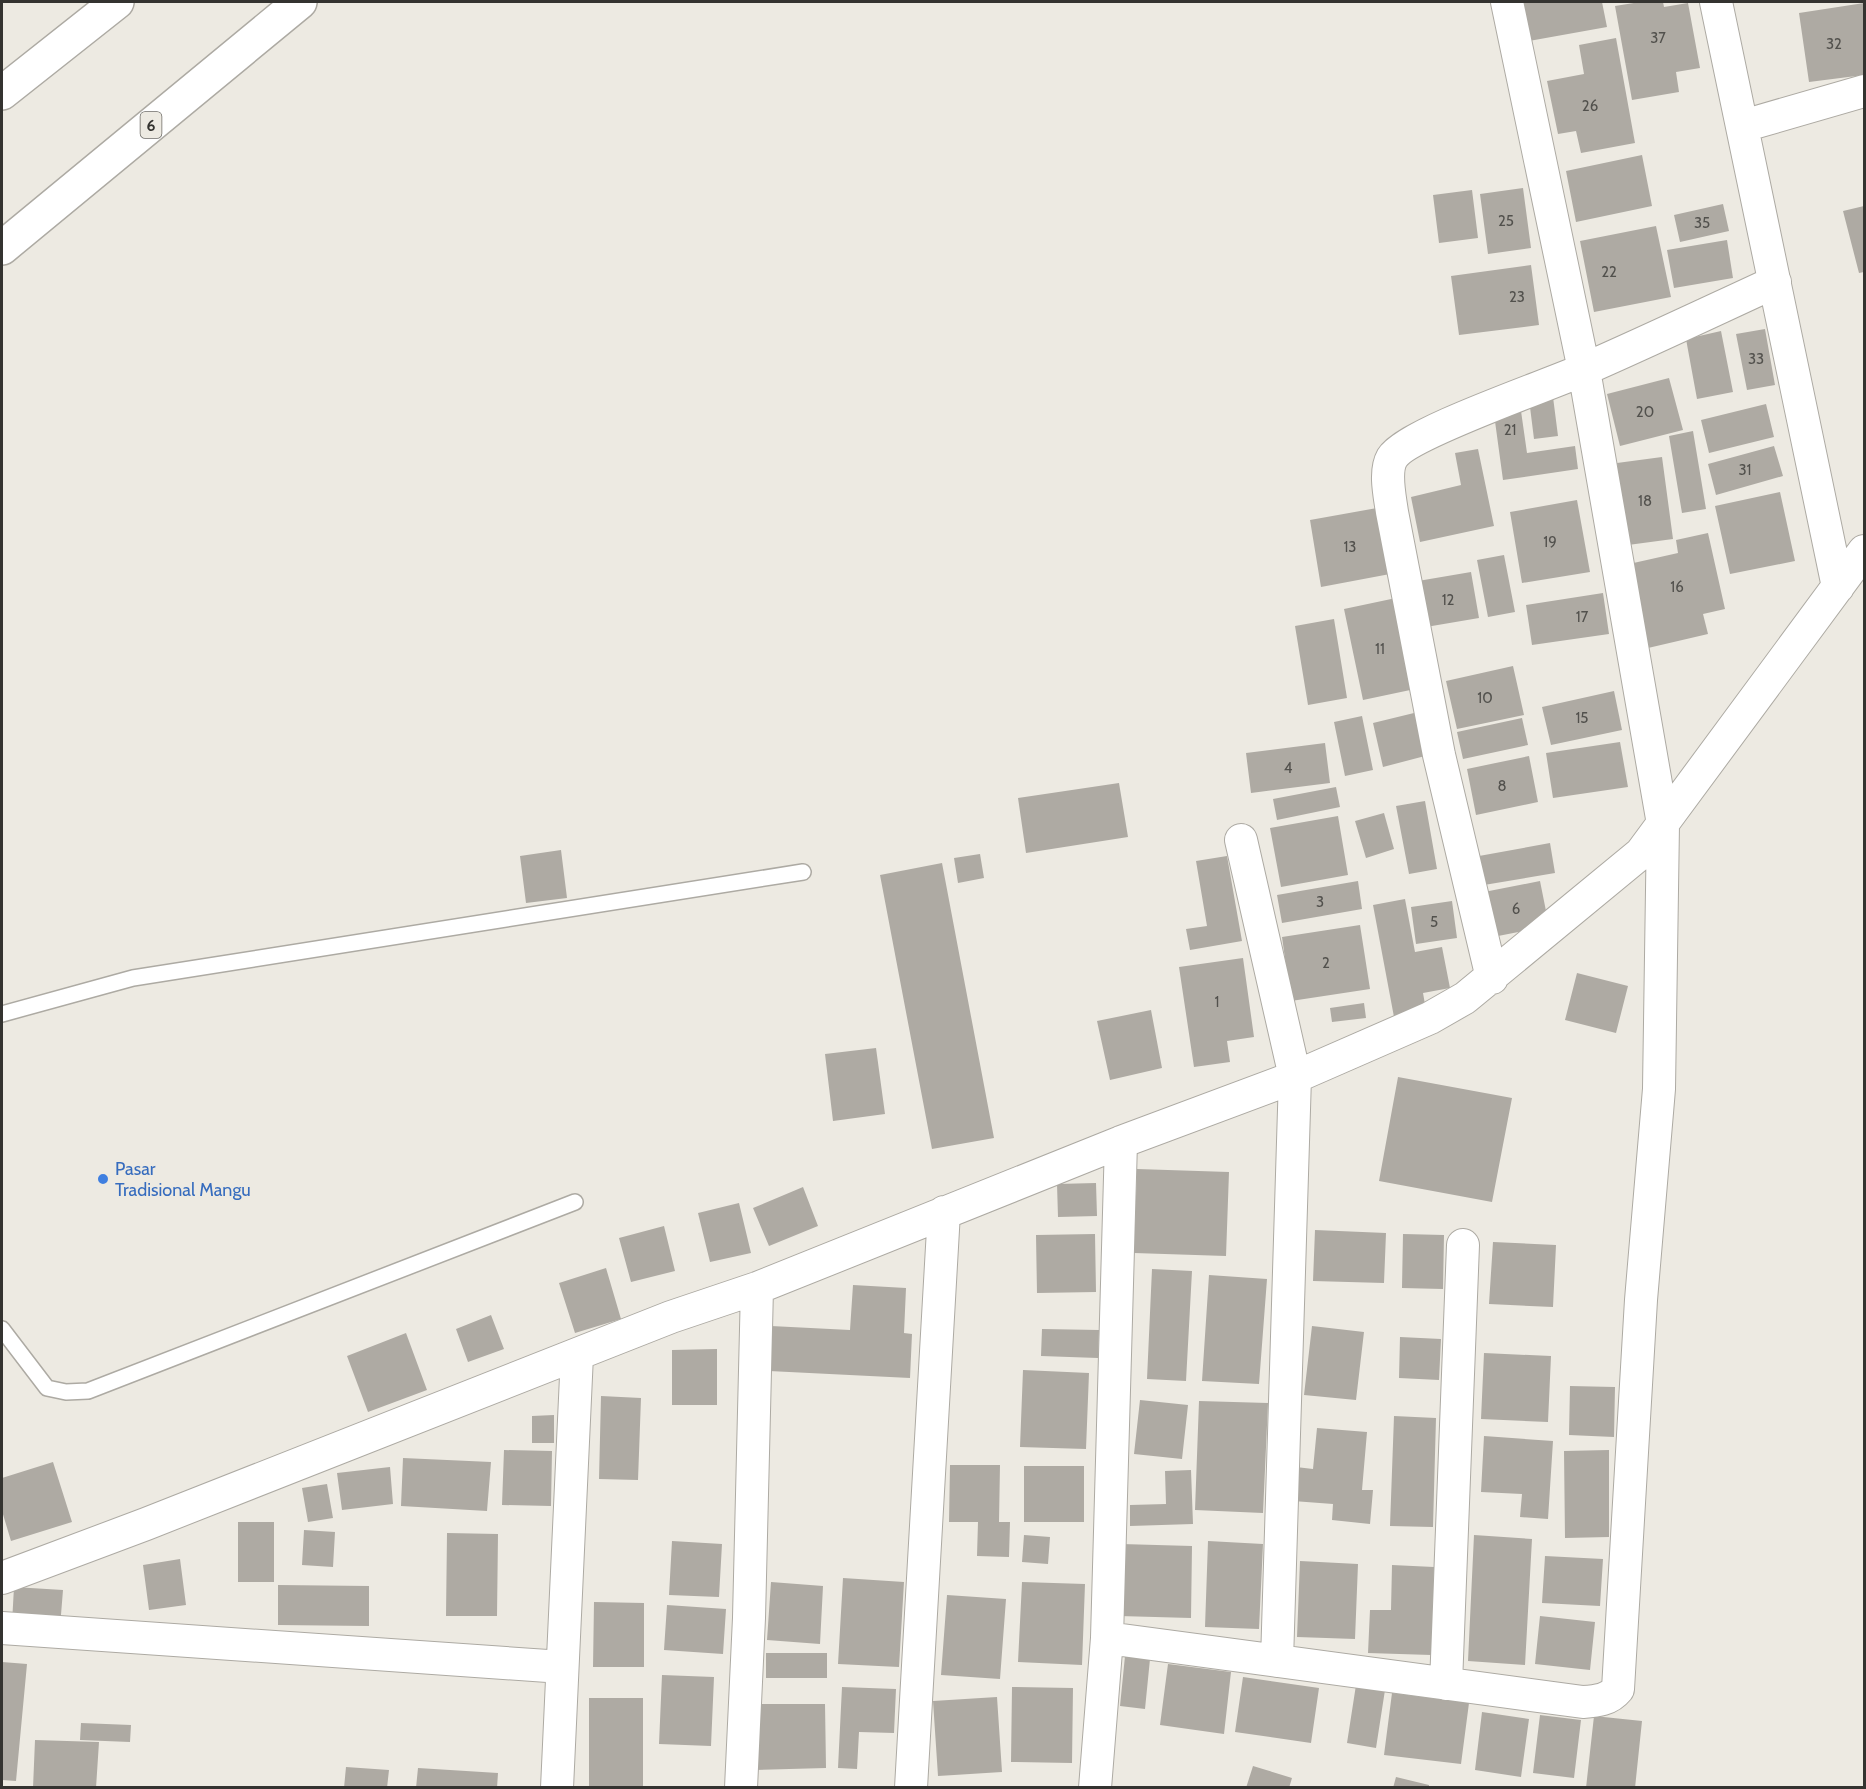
<svg xmlns="http://www.w3.org/2000/svg" width="1866" height="1789" font-family="Cabin,sans-serif">
	<style>
		.building { fill: #aeaaa3 }
		.lines { fill: none; stroke-linecap: round; stroke-linejoin: round }
		.service-casing { stroke: #adaaa3; stroke-width: 18 }
		.minor-casing { stroke: #adaaa3; stroke-width: 34 }
		.motorway-casing { stroke: #adaaa3; stroke-width: 36 }
		.service { stroke: #fff; stroke-width: 15 }
		.minor { stroke: #fff; stroke-width: 32 }
		.motorway { stroke: #fff; stroke-width: 33 }
		.shop-dot { fill: #3f7fe0; stroke: #edeae2; stroke-width: 2 }
		.labels { text-anchor: middle; stroke-width: 4.5; stroke-linejoin: round; paint-order: stroke }
		.number-label { font-size: 15px; fill: #52514d }
		.shield { fill: #edeae2; stroke: #6c6a65; stroke-width: 1.5 }
		.shield-label { font-size: 16px; font-weight: bold; fill: #343330 }
		.shop-label { font-size: 18px; fill: #366cbe; stroke: #edeae2; text-anchor: start }
	</style>
	<rect width="100%" height="100%" fill="#edeae2"/>
	<path class="building" d="M1522 2H1602L1607 27 1529 41Z
		M1640 2H1663L1664 7 1688 3 1700 68 1676 72 1679 92 1632 100 1615 6Z
		M1864 3V75L1809 82 1799 13Z
		M1616 38 1635 143 1581 153 1576 131 1558 134 1547 81 1584 74 1579 45Z
		M1642 155 1652 206 1576 222 1566 171Z
		M1523 188 1531 248 1488 254 1480 194Z
		M1472 190 1478 238 1439 243 1433 195Z
		M1723 204 1729 231 1680 242 1674 215Z
		M1864 206V272L1859 273 1843 211Z
		M1656 226 1671 297 1594 312 1580 241Z
		M1727 240 1733 278 1674 288 1667 250Z
		M1531 265 1539 325 1459 335 1451 276Z
		M1765 329 1775 385 1747 390 1736 334Z
		M1721 331 1733 392 1697 399 1686 339Z
		M1669 378 1683 430 1620 446 1607 394Z
		M1553 397 1558 436 1534 439 1529 399Z
		M1766 404 1774 437 1709 453 1701 420Z
		M1521 411 1527 453 1575 446 1578 469 1503 480 1494 414Z
		M1693 431 1706 509 1682 513 1669 436Z
		M1774 446 1783 476 1716 495 1708 464Z
		M1478 449 1494 526 1420 542 1411 497 1461 485 1455 453Z
		M1662 457 1673 539 1628 545 1617 463Z
		M1780 492 1795 561 1730 574 1715 506Z
		M1577 500 1590 572 1522 583 1510 512Z
		M1377 508 1390 574 1321 587 1310 520Z
		M1708 533 1725 609 1703 614 1708 634 1648 648 1629 564 1678 553 1676 540Z
		M1504 555 1515 612 1488 617 1477 560Z
		M1471 572 1479 618 1426 627 1418 581Z
		M1603 593 1609 634 1532 645 1526 605Z
		M1396 598 1415 689 1363 700 1344 609Z
		M1334 619 1347 698 1308 705 1295 626Z
		M1513 666 1524 715 1457 729 1446 681Z
		M1614 691 1622 730 1551 745 1542 707Z
		M1414 713 1425 756 1383 767 1373 723Z
		M1362 716 1373 770 1345 776 1334 722Z
		M1522 718 1528 745 1463 759 1457 732Z
		M1620 742 1628 787 1553 798 1546 753Z
		M1325 743 1330 783 1251 793 1246 753Z
		M1529 756 1538 802 1476 815 1467 769Z
		M1119 783 1128 837 1026 853 1018 798Z
		M1336 787 1340 807 1277 820 1273 799Z
		M1425 801 1437 869 1409 874 1396 806Z
		M1384 813 1394 849 1366 858 1355 821Z
		M1338 816 1348 875 1281 887 1270 828Z
		M1550 843 1555 873 1484 885 1479 856Z
		M561 850 567 898 526 903 520 856Z
		M980 854 984 878 958 883 954 858Z
		M1227 856 1242 941 1190 950 1186 929 1207 926 1196 861Z
		M942 863 994 1138 932 1149 880 875Z
		M1358 881 1362 909 1282 923 1277 895Z
		M1540 881 1549 926 1493 937 1484 892Z
		M1405 899 1415 952 1442 947 1450 988 1423 993 1426 1010 1394 1017 1373 905Z
		M1452 901 1457 938 1416 944 1411 907Z
		M1360 925 1370 989 1291 1001 1282 937Z
		M1243 958 1254 1037 1227 1041 1230 1062 1194 1067 1179 967Z
		M1577 973 1628 986 1616 1033 1565 1020Z
		M1364 1003 1366 1018 1332 1022 1330 1008Z
		M1151 1010 1162 1068 1110 1080 1097 1021Z
		M876 1048 885 1114 833 1121 825 1054Z
		M1398 1077 1512 1098 1492 1202 1379 1181Z
		M1137 1169 1229 1172 1226 1256 1134 1253Z
		M1096 1183 1097 1216 1058 1217 1057 1184Z
		M803 1187 818 1226 769 1246 753 1208Z
		M739 1203 751 1253 710 1262 698 1213Z
		M664 1226 675 1271 631 1282 619 1238Z
		M1315 1230 1386 1233 1384 1283 1313 1281Z
		M1095 1234 1096 1292 1037 1293 1036 1235Z
		M1403 1234 1444 1235 1443 1289 1402 1288Z
		M1493 1242 1556 1245 1553 1307 1489 1304Z
		M606 1268 621 1319 575 1333 559 1283Z
		M1152 1269 1192 1271 1186 1381 1147 1379Z
		M1209 1275 1267 1279 1259 1384 1202 1381Z
		M853 1285 906 1288 904 1333 912 1334 910 1378 769 1371 771 1326 850 1330Z
		M491 1315 504 1349 468 1362 456 1329Z
		M1312 1326 1364 1332 1356 1400 1304 1395Z
		M1042 1329 1099 1330 1098 1358 1041 1356Z
		M406 1333 427 1390 368 1412 347 1356Z
		M1400 1337 1441 1339 1439 1380 1399 1378Z
		M717 1349V1405H672V1350Z
		M1484 1353 1551 1356 1548 1422 1481 1419Z
		M1023 1370 1089 1373 1086 1449 1020 1447Z
		M1570 1386 1615 1387 1614 1437 1569 1435Z
		M601 1396 641 1398 638 1480 599 1479Z
		M1140 1400 1188 1405 1182 1459 1134 1454Z
		M1199 1401 1268 1403 1263 1513 1195 1510Z
		M554 1415V1443H532V1416Z
		M1394 1416 1436 1418 1433 1527 1390 1526Z
		M1317 1428 1367 1432 1362 1490H1373L1370 1524 1332 1520 1333 1504 1293 1501 1296 1467 1313 1469Z
		M1484 1436 1553 1441 1548 1519 1520 1517 1522 1494 1481 1492Z
		M504 1450 552 1451 551 1506 502 1505Z
		M1609 1450V1537L1565 1538 1564 1451Z
		M403 1458 491 1462 487 1511 401 1506Z
		M53 1462 72 1522 11 1541 2 1511V1478Z
		M950 1465H1000L999 1522H1010L1009 1557 977 1556 978 1522H949Z
		M1024 1466H1084V1522H1024Z
		M390 1467 393 1504 342 1510 337 1473Z
		M1191 1470 1193 1524 1130 1526V1505L1166 1504 1165 1471Z
		M327 1484 333 1518 308 1522 302 1488Z
		M238 1522H274V1582H238Z
		M304 1530 335 1532 333 1567 302 1565Z
		M447 1533 498 1534 497 1616H446Z
		M1024 1535 1050 1537 1048 1564 1022 1562Z
		M1474 1535 1532 1539 1525 1665 1468 1661Z
		M672 1541 722 1544 719 1597 669 1595Z
		M1208 1541 1263 1544 1259 1629 1205 1627Z
		M1121 1544 1192 1546 1191 1618 1119 1616Z
		M1545 1556 1603 1559 1600 1606 1542 1603Z
		M180 1559 186 1605 149 1610 143 1565Z
		M1300 1561 1358 1564 1355 1639 1297 1637Z
		M1392 1565 1434 1567 1431 1655 1368 1653 1370 1610H1391Z
		M843 1578 904 1582 899 1667 838 1664Z
		M771 1582 823 1586 820 1644 767 1640Z
		M1022 1582 1085 1584 1082 1665 1018 1662Z
		M278 1585 369 1586V1626L278 1625Z
		M14 1587 63 1590 60 1627 12 1623Z
		M947 1595 1006 1599 1000 1679 941 1675Z
		M594 1602 644 1603V1667H593Z
		M667 1605 726 1609 723 1654 664 1650Z
		M1540 1616 1595 1622 1590 1670 1535 1664Z
		M766 1653H827V1678H766Z
		M1125 1656 1150 1659 1145 1709 1120 1706Z
		M2 1662 27 1664 16 1781 2 1780Z
		M1168 1664 1231 1672 1224 1734 1160 1725Z
		M662 1675 714 1677 711 1746 659 1744Z
		M1243 1677 1319 1688 1311 1743 1235 1732Z
		M1356 1685 1385 1690 1376 1748 1347 1743Z
		M842 1687 896 1689 894 1733 859 1732 857 1769 838 1768Z
		M1012 1687 1073 1688 1072 1763 1011 1762Z
		M1392 1693 1469 1703 1461 1764 1384 1755Z
		M997 1697 1002 1772 938 1776 933 1701Z
		M589 1698H643V1788H589Z
		M754 1704H825L826 1768 754 1770Z
		M1482 1712 1529 1719 1521 1777 1475 1770Z
		M1540 1715 1581 1720 1574 1778 1533 1773Z
		M1594 1716 1642 1721 1635 1788H1586Z
		M81 1723 131 1725 130 1742 80 1740Z
		M35 1740 99 1742 96 1788H33Z
		M1253 1766 1292 1778 1289 1788H1246Z
		M346 1767 389 1770 387 1788H344Z
		M418 1768 498 1773 497 1788H416Z
		M1396 1777 1429 1785V1788H1393Z"/>
	<g class="lines">
		<defs>
			<path id="service" d="M2 1014 133 978 803 872
				M2 1329 47 1388 66 1392 88 1391 575 1202"/>
			<path id="minor" d="M1716 2 1838 587
				M1743 126 1864 91
				M1241 840 1295 1077 1277 1661
				M1492 978 1439 755 1392 512C1390 497 1384 472 1392 458 1407 433 1550 385 1585 369 1649 341 1712 311 1775 282
				M2 1578 146 1524 671 1317 757 1288 1121 1142 1295 1077 1430 1018 1465 998 1641 853 1864 551
				M2 1628 562 1667
				M1107 1638 1583 1702C1597 1701 1609 1700 1618 1689L1641 1300 1659 1089 1663 824 1584 370 1507 2
				M1446 1684 1463 1245
				M557 1788 577 1355
				M741 1788 749 1618 757 1288
				M911 1788 944 1212
				M1095 1788 1107 1638 1121 1142"/>
			<path id="motorway" d="M2 93 117 2
				M2 248 300 2"/>
		</defs>
		<use href="#service" class="service-casing"/>
		<use href="#minor" class="minor-casing"/>
		<use href="#motorway" class="motorway-casing"/>
		<use href="#service" class="service"/>
		<use href="#minor" class="minor"/>
		<use href="#motorway" class="motorway"/>
	</g>
	<circle class="shop-dot" cx="103" cy="1179" r="6"/>
	<g class="labels">
		<g class="number-label">
			<text x="1658" y="43">37</text>
			<text x="1834" y="49">32</text>
			<text x="1590" y="111">26</text>
			<text x="1506" y="226">25</text>
			<text x="1702" y="228">35</text>
			<text x="1609" y="277">22</text>
			<text x="1517" y="302">23</text>
			<text x="1756" y="364">33</text>
			<text x="1645" y="417">20</text>
			<text x="1510" y="435">21</text>
			<text x="1745" y="475">31</text>
			<text x="1645" y="506">18</text>
			<text x="1550" y="547">19</text>
			<text x="1350" y="552">13</text>
			<text x="1677" y="592">16</text>
			<text x="1448" y="605">12</text>
			<text x="1582" y="622">17</text>
			<text x="1380" y="654">11</text>
			<text x="1485" y="703">10</text>
			<text x="1582" y="723">15</text>
			<text x="1288" y="773">4</text>
			<text x="1502" y="791">8</text>
			<text x="1320" y="907">3</text>
			<text x="1516" y="914">6</text>
			<text x="1434" y="927">5</text>
			<text x="1326" y="968">2</text>
			<text x="1217" y="1007">1</text>
		</g>
		<rect class="shield" x="140.5" y="112" width="21" height="26" rx="4.5"/>
		<g class="shield-label">
			<text x="151" y="131">6</text>
		</g>
		<g class="shop-label">
			<text x="115" y="1175">Pasar<tspan x="115" dy="21">Tradisional Mangu</tspan></text>
		</g>
	</g>
	<rect width="1866" height="1789" fill="none" stroke="#343330" stroke-width="6"/>
</svg>
